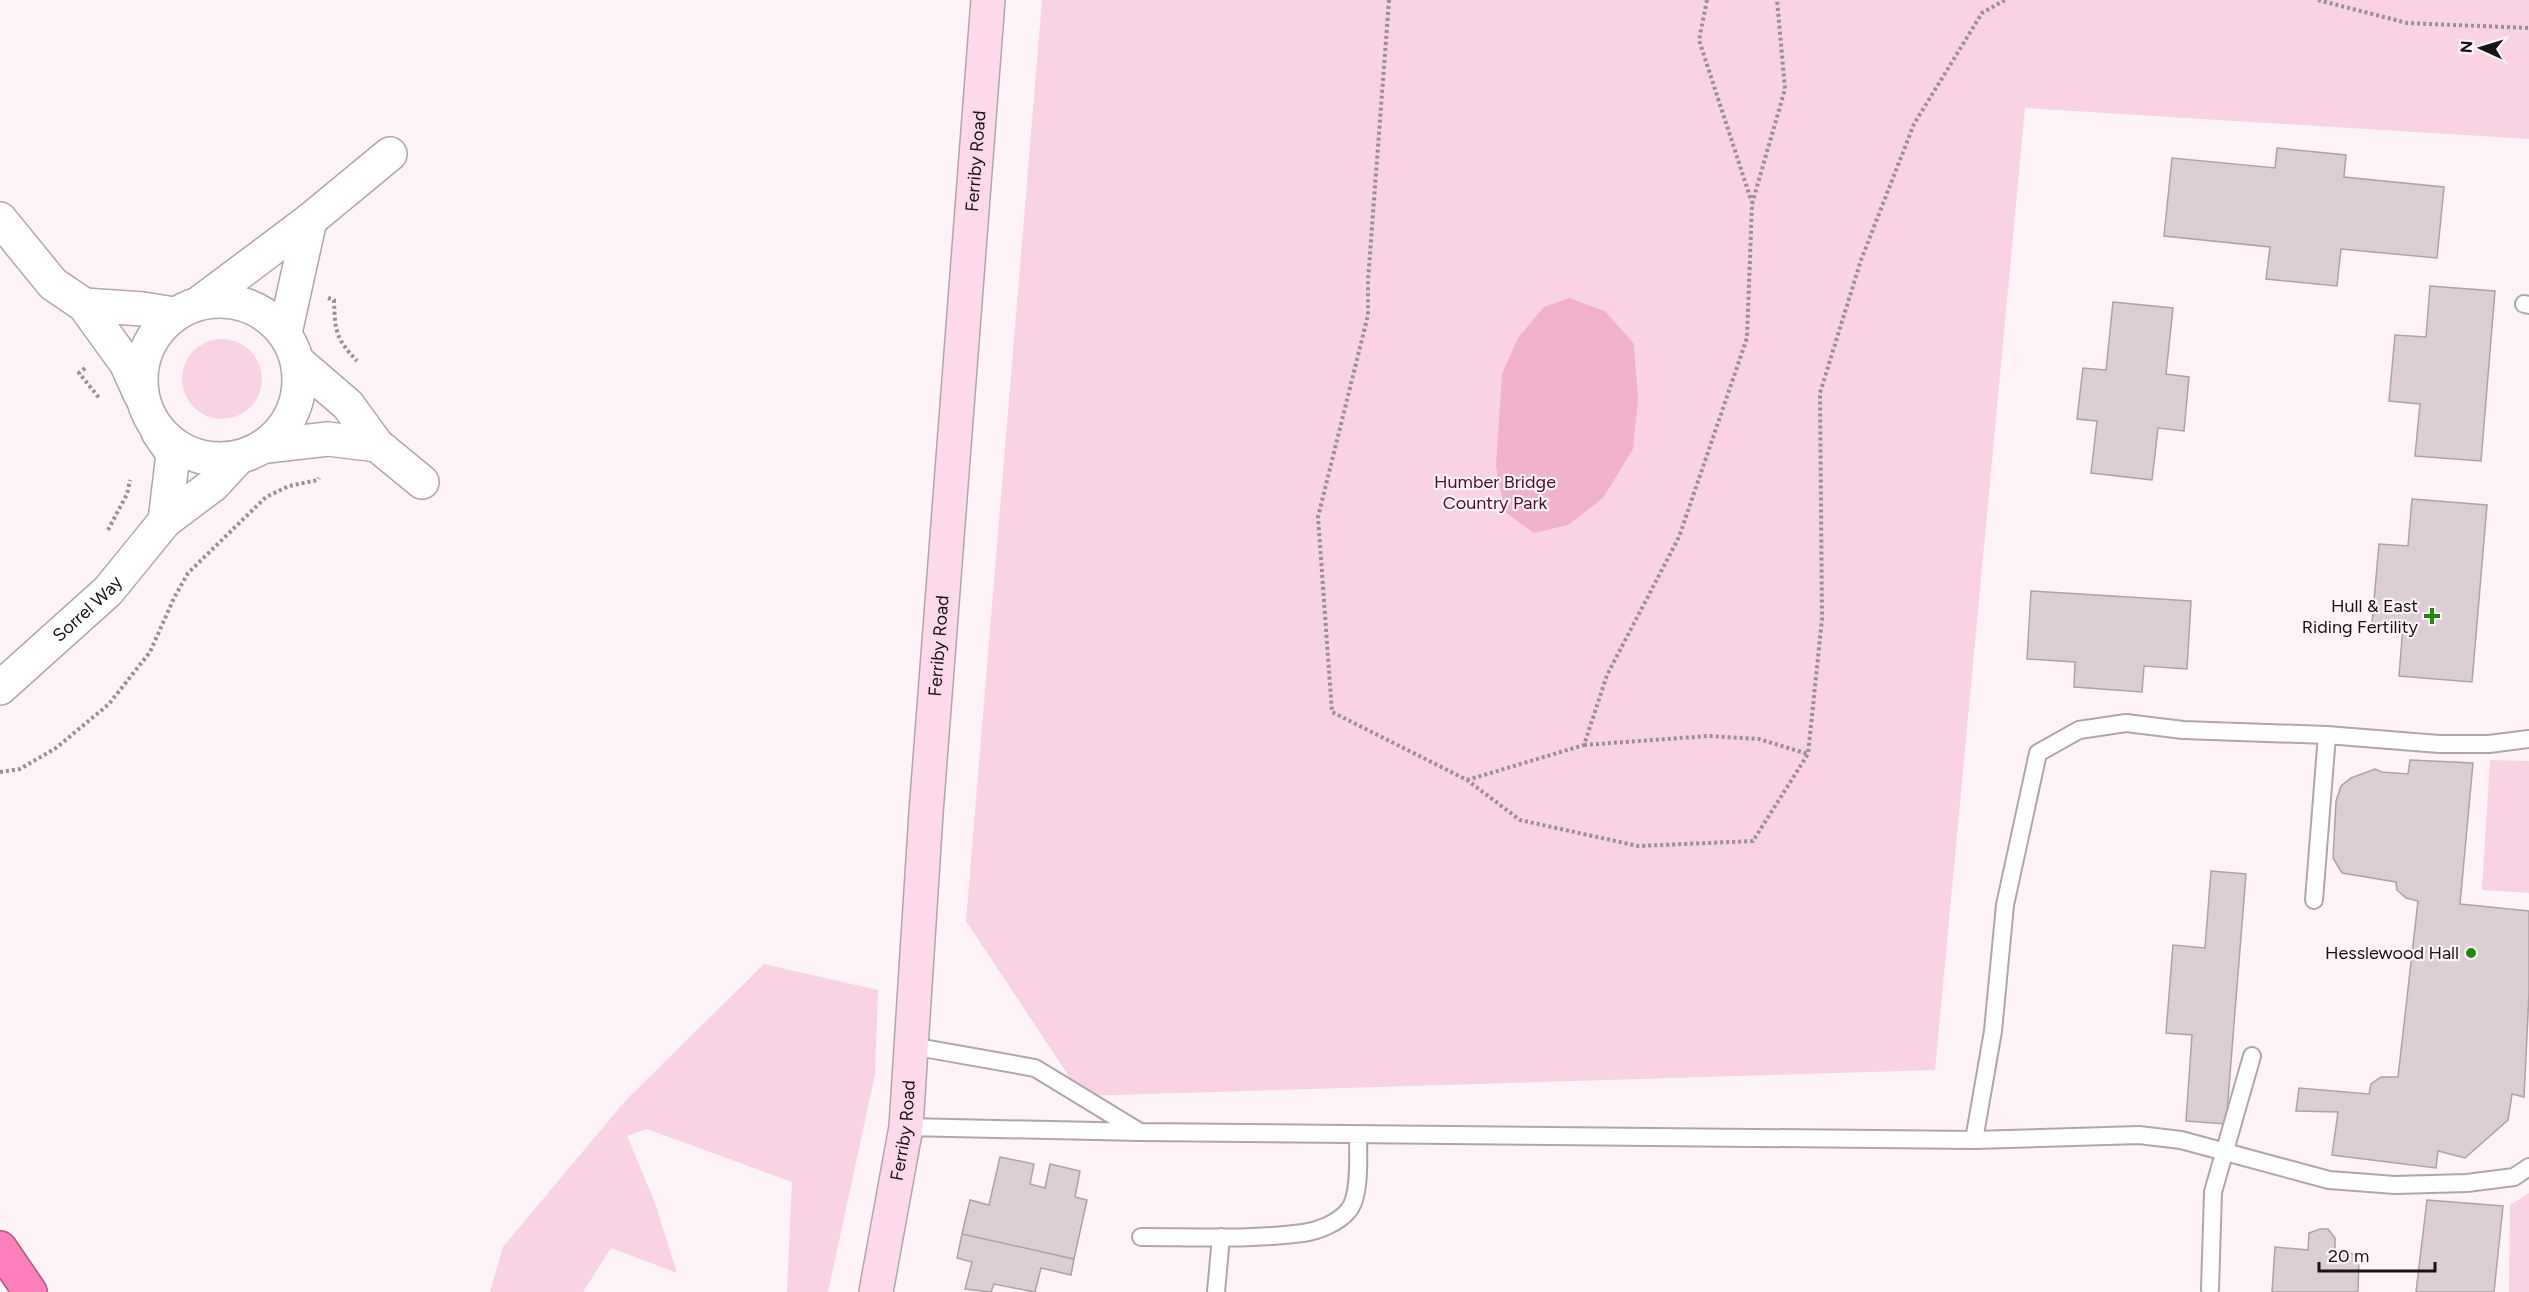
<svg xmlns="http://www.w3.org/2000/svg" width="2529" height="1292" font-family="Figtree,sans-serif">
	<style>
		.green { fill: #f9d3e3 }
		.water { fill: #f0b2cd }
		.building { fill: #dcced4; stroke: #afa1a7; stroke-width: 1.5 }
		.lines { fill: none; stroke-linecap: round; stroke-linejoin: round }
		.lane-casing { stroke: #b2a5aa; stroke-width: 20 }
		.street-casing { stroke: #b2a5aa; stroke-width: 36 }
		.secondary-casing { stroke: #b2a5aa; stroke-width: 36 }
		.highway-casing { stroke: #ac5982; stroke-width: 36 }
		.path { stroke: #989093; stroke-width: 4; stroke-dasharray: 3 3; stroke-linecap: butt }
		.lane { stroke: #fff; stroke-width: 16 }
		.street { stroke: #fff; stroke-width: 33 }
		.secondary { stroke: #fed9eb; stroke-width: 33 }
		.highway { stroke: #fd7fbc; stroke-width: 33 }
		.poi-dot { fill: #208a07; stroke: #fef3f7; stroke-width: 2 }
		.labels { text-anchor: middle; stroke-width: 4.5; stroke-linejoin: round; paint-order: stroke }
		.street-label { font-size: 18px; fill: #171315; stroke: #fef3f7 }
		.park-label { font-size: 18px; fill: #510933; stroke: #fef3f7 }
		.poi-label { font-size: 18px; fill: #171315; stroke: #fef3f7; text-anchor: end }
	</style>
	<rect width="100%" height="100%" fill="#fef3f7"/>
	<path class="green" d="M1042 0H2529V139L2025 108 1935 1070 1082 1096 966 921Z
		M182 379a40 40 0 1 1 80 0a40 40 0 1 1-80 0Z
		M2490 760 2529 761V893L2482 890Z
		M764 964 878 990 875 1074 828 1292H787L792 1182 647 1129 627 1136 655 1203 677 1273 611 1248 583 1292H490L503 1247 626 1100Z
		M2529 1193V1292H2509L2510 1205Z"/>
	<path class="water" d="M1569 298 1605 311 1634 344 1638 400 1633 449 1603 498 1568 525 1534 533 1505 512 1496 466 1502 374 1518 338 1544 307Z"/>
	<path class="building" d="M2277 148 2346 155 2344 177 2444 187 2437 258 2341 249 2337 286 2266 279 2270 247 2164 236 2172 158 2275 168Z
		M2430 286 2495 291 2481 461 2415 456 2420 404 2389 401 2395 335 2426 337Z
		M2113 302 2173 308 2166 374 2189 377 2184 431 2158 428 2152 480 2091 473 2097 421 2077 419 2083 368 2106 370Z
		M2412 499 2487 505 2472 682 2399 676 2403 626 2372 623 2379 544 2408 546Z
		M2031 591 2191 601 2187 669 2144 666 2142 692 2074 687 2075 662 2027 659Z
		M2410 760 2473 763 2460 904 2529 911V994L2524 1097 2512 1094 2508 1120 2465 1158 2438 1151 2436 1168 2332 1155 2338 1112 2296 1111 2299 1088 2369 1094 2371 1084 2381 1077H2398L2418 901 2406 898 2397 890 2396 882 2342 873 2333 858 2336 801 2341 786 2351 778 2375 769 2382 772 2408 774Z
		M2211 871 2246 874 2226 1124 2186 1121 2192 1035 2166 1033 2173 945 2205 948Z
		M1000 1157 1034 1164 1030 1184 1045 1188 1050 1164 1080 1171 1075 1197 1087 1200 1074 1259 962 1234 970 1200 989 1205Z
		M2427 1200 2503 1206 2494 1292H2416Z
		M2320 1229H2328L2335 1238V1250L2359 1255 2358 1292H2272L2275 1247 2308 1250 2309 1233Z
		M962 1234 1074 1259 1071 1275 1041 1268 1035 1292 994 1284 991 1292 965 1289 972 1262 957 1258Z"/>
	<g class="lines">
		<defs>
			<path id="lane" d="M2524 304 2529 305
				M2314 900 2327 735
				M912 1046 1035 1068 1140 1132
				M906 1127 1141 1132 1974 1140 2139 1135 2181 1140 2329 1180 2395 1185 2467 1183 2514 1177 2529 1167
				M1974 1140 1993 1031 2005 905 2038 753 2079 730 2126 723 2183 730 2327 735 2439 744H2489L2529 739
				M1141 1237C1194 1237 1250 1240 1303 1233 1318 1231 1338 1223 1348 1211 1361 1197 1358 1154 1358 1135
				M2210 1289 2213 1192 2252 1056
				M1216 1292 1221 1237"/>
			<g id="street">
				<path d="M0 219 53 284 84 305 126 363 141 396"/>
				<circle cx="220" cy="380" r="79"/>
				<path d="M202 301 310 220 390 154"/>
				<path d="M84 305 143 309 174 314"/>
				<path d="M285 333 310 220"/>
				<path d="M298 362 348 405 377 445 422 482"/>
				<path d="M158 432 173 454 165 521"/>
				<path d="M267 446 328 439 377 445"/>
				<path id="s1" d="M0 688 108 591 165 521 213 485 238 458"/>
			</g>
			<g id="secondary">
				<path id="s2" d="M876 1292 906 1127 926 813 988 0"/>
			</g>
			<path id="highway" d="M0 1248 30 1292"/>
		</defs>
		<use href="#lane" class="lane-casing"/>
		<use href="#street" class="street-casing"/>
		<use href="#secondary" class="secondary-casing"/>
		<use href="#highway" class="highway-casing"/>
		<path class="path" d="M1389 0 1368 280V315L1318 517 1332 712 1467 780 1520 820 1638 846 1753 841 1808 754 1822 619 1820 393 1861 260 1914 124 1982 13 2005 0
			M1707 0 1699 40 1752 203
			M2318 0 2407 23 2529 28
			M328 298 334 300C335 330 335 338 357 361
			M85 368 79 373 100 399
			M108 530 127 494 130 480
			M1584 745 1708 736 1759 739 1808 754
			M0 772 20 769 56 748 109 704 150 652 174 598 188 573 266 497 289 486 318 480 319 478
			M1467 780 1584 745 1607 675 1679 537 1747 338 1752 204 1785 89 1777 0"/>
		<use href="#lane" class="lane"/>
		<use href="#street" class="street"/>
		<use href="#secondary" class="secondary"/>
		<use href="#highway" class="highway"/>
	</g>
	<g class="poi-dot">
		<path d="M2429 607h6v6h6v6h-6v6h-6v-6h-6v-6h6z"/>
		<circle cx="2471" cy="953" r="6"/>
	</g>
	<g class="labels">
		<g class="street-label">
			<text dy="6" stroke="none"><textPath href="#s2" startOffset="1136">Ferriby Road</textPath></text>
			<text dy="6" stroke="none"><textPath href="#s1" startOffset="118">Sorrel Way</textPath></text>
			<text dy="6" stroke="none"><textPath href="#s2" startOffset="650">Ferriby Road</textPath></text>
			<text dy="6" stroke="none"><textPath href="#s2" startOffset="164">Ferriby Road</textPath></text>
		</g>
		<g class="park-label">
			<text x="1495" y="488">Humber Bridge<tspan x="1495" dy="21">Country Park</tspan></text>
		</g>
		<g class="poi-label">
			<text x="2418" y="612">Hull &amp; East<tspan x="2418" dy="21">Riding Fertility</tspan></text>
			<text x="2459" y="959">Hesslewood Hall</text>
		</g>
	</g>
	<g transform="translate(2481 48) rotate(274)" stroke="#fef3f7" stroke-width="4.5" paint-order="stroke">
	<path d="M0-4.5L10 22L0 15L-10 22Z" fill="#171315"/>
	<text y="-9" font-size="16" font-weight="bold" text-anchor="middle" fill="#171315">N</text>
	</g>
	<path d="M2319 1262v9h116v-9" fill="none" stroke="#171315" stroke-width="3"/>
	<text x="2328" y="1262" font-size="18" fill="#171315" stroke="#fef3f7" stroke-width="4.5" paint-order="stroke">20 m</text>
</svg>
